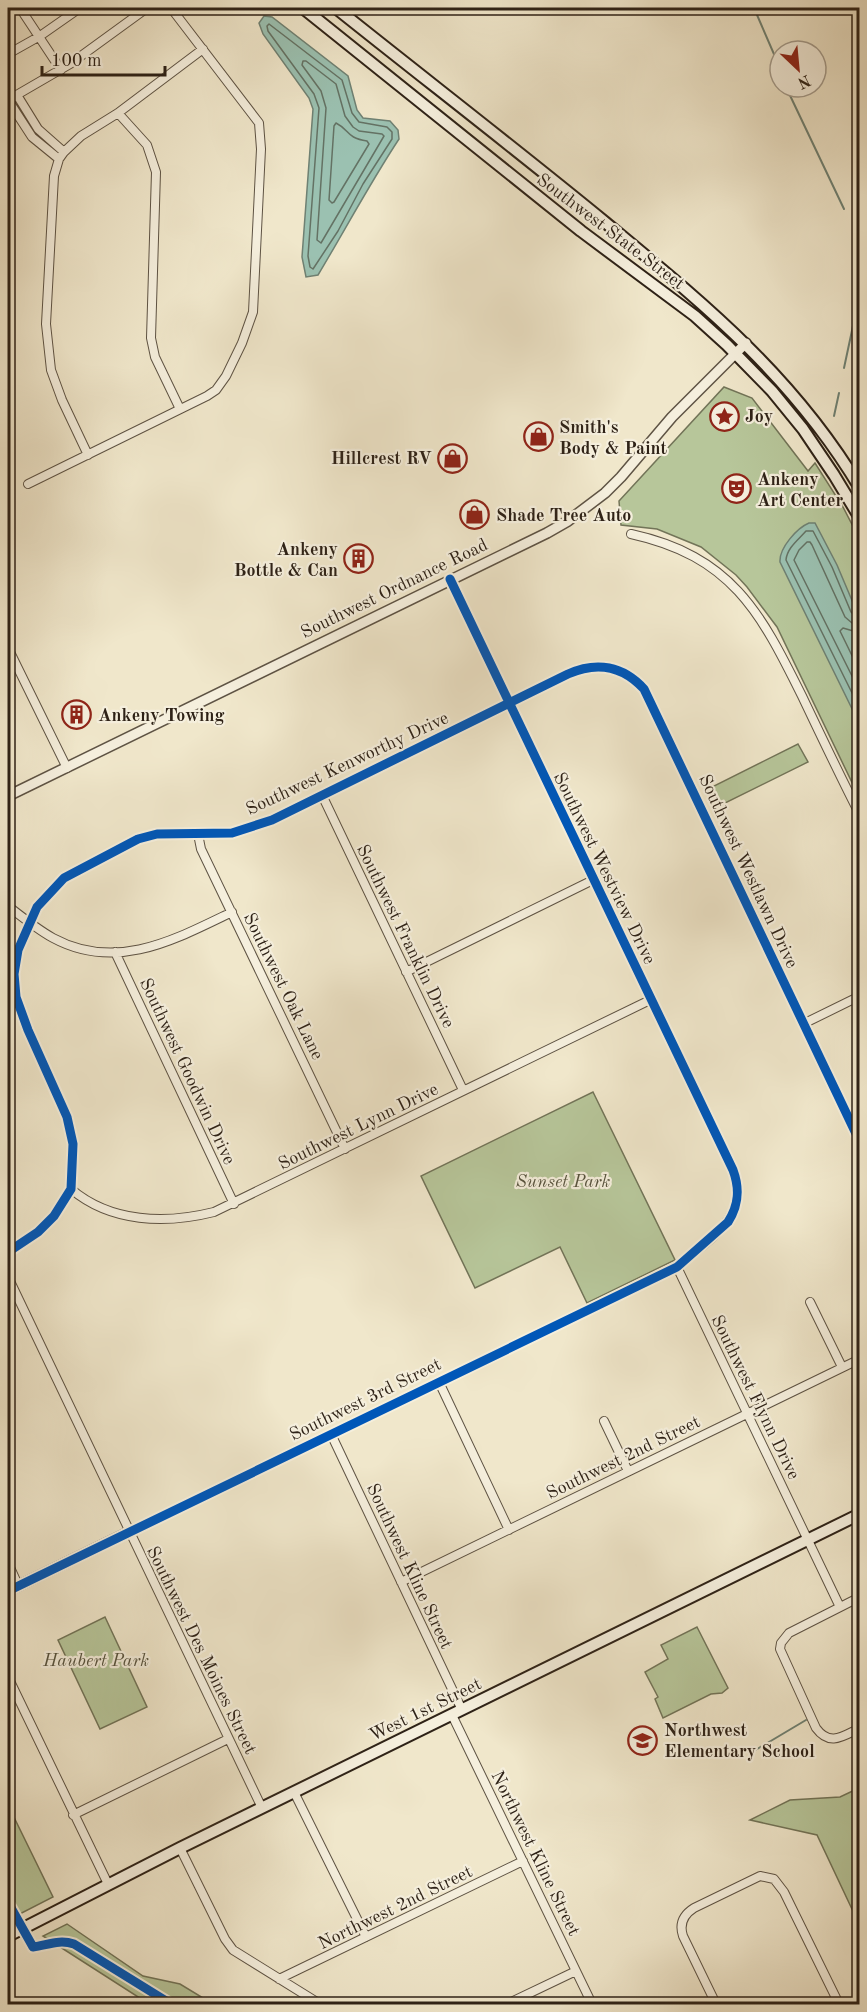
<svg xmlns="http://www.w3.org/2000/svg" width="867" height="2012" font-family="'Old Standard TT',serif">
	<style>
		.green { fill: #b7c69a; stroke: #727458; stroke-width: 1.5 }
		.water { fill: #9bc1b1; stroke: #6f8173; stroke-width: 1.5 }
		.lines { fill: none; stroke-linecap: round; stroke-linejoin: round }
		.shore { stroke: #647264; stroke-width: 1.5 }
		.stream { stroke: #6f8173; stroke-width: 2 }
		.minor-casing { stroke: #5e5344; stroke-width: 10 }
		.tertiary-casing { stroke: #5e5344; stroke-width: 12 }
		.secondary-casing { stroke: #2e2217; stroke-width: 14 }
		.minor { stroke: #f5efdd; stroke-width: 8 }
		.tertiary { stroke: #f5efdd; stroke-width: 9 }
		.secondary { stroke: #f5efdd; stroke-width: 10 }
		.cycleway-casing { stroke: #f5efdd; stroke-width: 13 }
		.cycleway { stroke: #0057b8; stroke-width: 9 }
		.labels { text-anchor: middle; stroke-width: 4.5; stroke-linejoin: round; paint-order: stroke }
		.street-label { font-size: 18px; fill: #2e2217; stroke: #f5efdd }
		.poi-label { font-size: 18px; font-weight: bold; fill: #2e2217; stroke: #f5efdd; text-anchor: start }
		.park-label { font-size: 18px; font-style: italic; fill: #57533e; stroke: #f5efdd }
	</style>
	<rect width="100%" height="100%" fill="#f0e7cb"/>
	<filter id="stains"><feTurbulence type="fractalNoise" baseFrequency=".00333" numOctaves="4"/><feColorMatrix values="0 0 0 0 .2 0 0 0 0 .09 0 0 0 0 .02 0 0 0 .5 -.17"/></filter>
	<radialGradient id="worn" r=".72"><stop offset=".6" stop-color="#630" stop-opacity="0"/><stop offset="1" stop-color="#630" stop-opacity=".3"/></radialGradient>
	<path class="green" d="M724 387 752 398 808 471 815 463 843 507 859 538V797L777 627 747 587 736 575 701 547 657 529 621 525 619 501Z
		M798 744 808 762 715 808 706 790Z
		M593 1092 675 1260 587 1303 560 1247 475 1288 421 1176Z
		M105 1617 147 1707 100 1729 58 1640Z
		M697 1627 728 1688 722 1693 711 1694 663 1718 655 1699 658 1697 645 1672 668 1659 661 1645Z
		M859 1788V1924L817 1835 750 1820 790 1800 840 1797Z
		M8 1805 53 1897 8 1920Z
		M67 1924 143 1976 180 1984 213 2004H149L43 1936Z"/>
	<path class="water" d="M264 16 272 17 348 76 357 110 363 118 390 121 398 130 399 139C370 183 345 230 318 275L306 277 302 257 313 109 309 98 263 34 259 23Z
		M809 523H815L837 565 859 617V723L780 562C779 548 797 528 809 523Z"/>
	<g class="lines">
		<path class="shore" d="M269 24 342 80 352 113 359 122 387 127 392 132V139L363 184 338 231 313 269 310 267 308 256 319 108 314 94 268 31 267 26Z
			M303 61H306L336 84 345 116 353 127 359 131 382 134 384 136 321 243 317 240 326 108 321 91 302 65Z
			M336 123C350 130 346 138 367 141L369 144 334 202 332 203 329 200 334 126Z
			M860 616H855L851 612 832 567 813 531H806C798 540 787 548 786 560L860 709
			M860 624 852 623 845 617 812 545 810 542H807L799 550 794 560 860 692
			M860 633 843 628 840 631 860 672"/>
		<path class="stream" d="M754 8 780 68
			M786 87 844 209
			M844 368 860 293
			M834 416 839 393
			M764 1745 806 1720
			M754 1751 762 1746"/>
		<defs>
			<path id="minor" d="M20 8 61 70
				M8 54 40 36 80 8
				M17 95 38 129 64 152
				M8 100 70 64 147 8
				M8 100 32 137 59 159
				M118 113 147 145 156 172 151 338 155 357 180 409
				M88 455 62 400 51 370 46 324 54 176 59 159 64 152 81 136 118 113 203 49
				M28 484 207 396 216 390 226 376 242 343 253 312 261 149 259 123 171 8
				M631 534C731 556 760 611 802 696 821 736 840 776 860 815
				M8 648 67 768
				M322 795 463 1090
				M198 834 201 849 345 1149
				M8 906C22 917 37 929 53 938 116 972 174 940 232 912
				M115 952 234 1204
				M406 972 593 880
				M803 1024 860 996
				M71 1189C111 1223 166 1224 214 1212L650 1000
				M8 1252 38 1232 54 1216 71 1189 73 1144 67 1117 28 1030 16 997 14 974 18 950 37 907 64 878 138 839 157 834 232 833 272 820 568 674C597 661 623 666 644 689L860 1142
				M677 1267 840 1607
				M8 1277 262 1808
				M810 1302 842 1367
				M439 1382 509 1530
				M604 1421 628 1471
				M331 1434 462 1710
				M129 1532 677 1267C708 1240 751 1217 733 1170L450 579
				M8 1563 18 1585
				M401 1582 860 1359
				M860 1597 789 1633 781 1643 780 1649 816 1728C830 1747 843 1736 860 1728
				M8 1677 108 1884
				M452 1715 592 2004
				M294 1792 366 1937
				M73 1815 228 1739
				M180 1848 225 1939 233 1950 320 2004
				M279 1979 523 1861
				M507 2004 576 1971
				M716 2004 683 1936C679 1924 683 1915 694 1908L760 1876 774 1879 784 1892 839 2004"/>
			<path id="tertiary" d="M8 796 547 533 568 521 605 493 621 477 672 417 746 343
				M8 1591 129 1532"/>
			<path id="secondary" d="M303 8 581 231 695 316 727 345 772 391 803 429 834 475 860 518
				M336 8C426 80 517 150 606 223 705 305 793 376 860 488
				M8 1936 180 1848 860 1514"/>
		</defs>
		<use href="#minor" class="minor-casing"/>
		<use href="#tertiary" class="tertiary-casing"/>
		<use href="#secondary" class="secondary-casing"/>
		<use href="#minor" class="minor"/>
		<use href="#tertiary" class="tertiary"/>
		<use href="#secondary" class="secondary"/>
		<defs>
			<path id="cycleway" d="M8 1252 38 1232 54 1216 71 1189 73 1144 67 1117 28 1030 16 997 14 974 18 950 37 907 64 878 138 839 157 834 232 833 272 820 568 674C597 661 623 666 644 689L860 1142
				M8 1591 677 1267 728 1222C739 1205 740 1189 733 1170L450 579
				M8 1905 10 1906 33 1947C48 1945 59 1939 74 1944L171 2004"/>
		</defs>
		<use href="#cycleway" class="cycleway-casing"/>
		<use href="#cycleway" class="cycleway"/>
	</g>
	<defs>
		<symbol id="sight-ring" viewBox="-11 -11 22 22"><circle r="9.5" fill="#f5efdd" stroke="#8f2418" stroke-width="1.5"/><path d="M0-6L1.8-2.2L6-1.7L2.9 1.2L3.7 5.4L0 3.3L-3.7 5.4L-2.9 1.2L-6-1.7L-1.8-2.2Z" fill="#8f2418"/></symbol>
		<symbol id="shop-ring" viewBox="-11 -11 22 22"><circle r="9.5" fill="#f5efdd" stroke="#8f2418" stroke-width="1.5"/><path d="M-5-2.5h2.3a2.7 3.5 0 0 1 5.4 0H5L5.5 6h-11ZM-1.5-2.5h3a1.5 2.3 0 0 0-3 0Z" fill="#8f2418"/></symbol>
		<symbol id="theatre-ring" viewBox="-11 -11 22 22"><circle r="9.5" fill="#f5efdd" stroke="#8f2418" stroke-width="1.5"/><path d="M-5-5.5Q0-4 5-5.5V0Q5 5 0 6Q-5 5-5 0ZM-3.3-2.5H-1v1.5H-3.3ZM1-2.5H3.3v1.5H1ZM-2.8 1Q0 5.5 2.8 1Z" fill="#8f2418"/></symbol>
		<symbol id="building-ring" viewBox="-11 -11 22 22"><circle r="9.5" fill="#f5efdd" stroke="#8f2418" stroke-width="1.5"/><path d="M-4-6H4V6H1V3H-1V6H-4ZM-2.5-4.3h1.7v1.8h-1.7ZM.8-4.3h1.7v1.8H.8ZM-2.5-1h1.7V.8h-1.7ZM.8-1h1.7V.8H.8Z" fill="#8f2418"/></symbol>
		<symbol id="school-ring" viewBox="-11 -11 22 22"><circle r="9.5" fill="#f5efdd" stroke="#8f2418" stroke-width="1.5"/><path d="M0-5L7-2L0 1L-7-2ZM-4 1L0 2.5L4 1V4Q0 6-4 4Z" fill="#8f2418"/></symbol>
	</defs>
	<g fill-rule="evenodd">
		<use href="#sight-ring" x="708" y="400" width="33" height="33"/>
		<use href="#shop-ring" x="522" y="420" width="33" height="33"/>
		<use href="#shop-ring" x="436" y="442" width="33" height="33"/>
		<use href="#theatre-ring" x="720" y="472" width="33" height="33"/>
		<use href="#shop-ring" x="458" y="498" width="33" height="33"/>
		<use href="#building-ring" x="342" y="542" width="33" height="33"/>
		<use href="#building-ring" x="60" y="698" width="33" height="33"/>
		<use href="#school-ring" x="626" y="1724" width="33" height="33"/>
	</g>
	<g class="labels">
		<g class="street-label">
			<text transform="translate(611 231) rotate(37)" y="6">Southwest State Street</text>
			<text transform="translate(394 588) rotate(-26)" y="6">Southwest Ordnance Road</text>
			<text transform="translate(347 763) rotate(-25)" y="6">Southwest Kenworthy Drive</text>
			<text transform="translate(605 868) rotate(64)" y="6">Southwest Westview Drive</text>
			<text transform="translate(749 871) rotate(65)" y="6">Southwest Westlawn Drive</text>
			<text transform="translate(406 936) rotate(64)" y="6">Southwest Franklin Drive</text>
			<text transform="translate(284 986) rotate(64)" y="6">Southwest Oak Lane</text>
			<text transform="translate(188 1071) rotate(65)" y="6">Southwest Goodwin Drive</text>
			<text transform="translate(358 1126) rotate(-26)" y="6">Southwest Lynn Drive</text>
			<text transform="translate(756 1397) rotate(64)" y="6">Southwest Flynn Drive</text>
			<text transform="translate(365 1399) rotate(-26)" y="6">Southwest 3rd Street</text>
			<text transform="translate(623 1457) rotate(-26)" y="6">Southwest 2nd Street</text>
			<text transform="translate(410 1566) rotate(65)" y="6">Southwest Kline Street</text>
			<text transform="translate(202 1650) rotate(64)" y="6">Southwest Des Moines Street</text>
			<text transform="translate(425 1709) rotate(-26)" y="6">West 1st Street</text>
			<text transform="translate(536 1853) rotate(64)" y="6">Northwest Kline Street</text>
			<text transform="translate(395 1907) rotate(-26)" y="6">Northwest 2nd Street</text>
		</g>
		<g class="poi-label">
			<text x="745" y="422">Joy</text>
			<text x="559" y="433">Smith's<tspan x="559" dy="21">Body &amp; Paint</tspan></text>
			<text x="432" y="464" text-anchor="end">Hillcrest RV</text>
			<text x="757" y="485">Ankeny<tspan x="757" dy="21">Art Center</tspan></text>
			<text x="496" y="521">Shade Tree Auto</text>
			<text x="338" y="555" text-anchor="end">Ankeny<tspan x="338" dy="21">Bottle &amp; Can</tspan></text>
			<text x="98" y="721">Ankeny Towing</text>
			<text x="664" y="1736">Northwest<tspan x="664" dy="21">Elementary School</tspan></text>
		</g>
		<g class="park-label">
			<text x="563" y="1187">Sunset Park</text>
			<text x="96" y="1666">Haubert Park</text>
		</g>
	</g>
	<rect width="867" height="2012" fill="none" stroke="#f0e7cb" stroke-width="30"/>
	<rect x="9" y="9" width="849" height="1994" fill="none" stroke="#2e2217" stroke-width="3"/>
	<rect x="15" y="15" width="837" height="1982" fill="none" stroke="#2e2217" stroke-width="1.5"/>
	<g transform="translate(798 69) rotate(154)"><circle r="28" fill="#f5efdd" stroke="#a59d8e" stroke-width="1.5"/>
	<path d="M0-4.5L10 22L0 15L-10 22Z" fill="#8f2418"/>
	<text y="-9" font-size="16" font-weight="bold" text-anchor="middle" fill="#2e2217">N</text>
	</g>
	<path d="M42 66v9h123v-9" fill="none" stroke="#2e2217" stroke-width="3"/>
	<text x="51" y="66" font-size="18" fill="#2e2217" stroke="#f5efdd" stroke-width="4.5" paint-order="stroke">100 m</text>
	<rect width="100%" height="100%" filter="url(#stains)"/>
	<rect width="100%" height="100%" fill="url(#worn)"/>
</svg>
